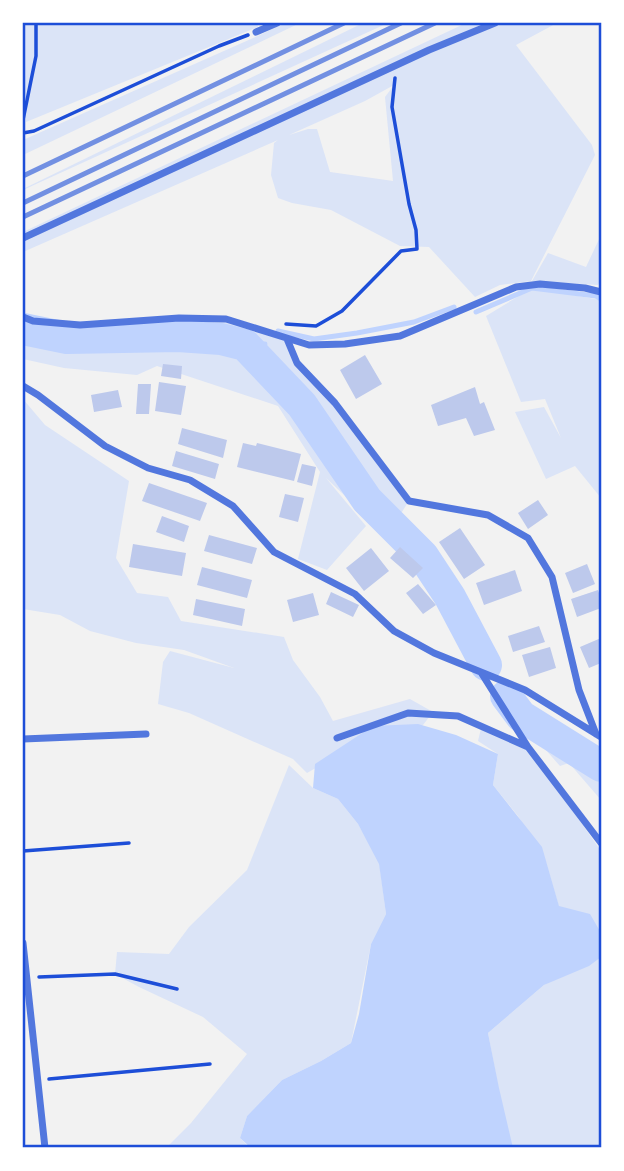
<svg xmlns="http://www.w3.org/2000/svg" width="624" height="1171" font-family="Signika,sans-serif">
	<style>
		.green { fill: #dbe4f7; fill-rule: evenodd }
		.water { fill: #bfd3fe }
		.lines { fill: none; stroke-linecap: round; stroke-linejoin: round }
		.stream { stroke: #bfd3fe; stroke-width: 5 }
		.river { stroke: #bfd3fe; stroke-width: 32 }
		.building { fill: #bdc9ec }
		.path { stroke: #1d4ed8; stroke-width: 3.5 }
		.minor { stroke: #5277de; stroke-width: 7 }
		.rail { stroke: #7290e2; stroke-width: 5 }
		.neatline { fill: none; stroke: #1d4ed8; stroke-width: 2.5 }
	</style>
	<rect width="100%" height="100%" fill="#f2f2f2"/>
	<path class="green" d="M23 23H257L258 27 26 122 24 103H23Z
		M284 23H300L23 155V140L262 34Z
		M363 23H388L23 190V189Z
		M466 23H557L516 45 592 145 595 155 531 281 500 285 475 297 429 247 400 246 331 210 292 203 278 198 271 175 274 143 278 140 23 252V232ZM394 85 385 97 393 181 330 172 317 129H308L289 135 365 101Z
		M601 235V279L598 285 532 281 548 253 586 267Z
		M532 288 601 300V498L575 466 546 479 515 412 544 407 561 438 545 399 521 402 486 316Z
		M23 316 72 324 226 319 287 339 297 363 335 403 409 501 390 530 376 525 326 478 366 526 327 570 298 559 320 472 278 406 157 366 137 375 64 368 23 359Z
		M23 399 45 425 129 481 116 558 137 593 168 597 181 621 284 637 293 660 320 697 333 721 410 699 433 712 423 725 360 743 307 773 293 759 189 713 158 704 163 662 170 651 234 668 184 650 136 643 90 631 60 615 23 609Z
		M510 697 601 753V800L569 763 560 766C540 744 522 721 502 698Z
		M482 724 529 748 601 851V938L559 907 546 862 518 816 493 785 498 754 478 741Z
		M289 765 313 788 338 799 358 824 379 861 386 914 371 944 351 1043 321 1061 282 1080 247 1116 240 1138 250 1148H166L191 1123 247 1054 203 1017 139 987 115 974 117 952 169 954 189 927 247 870Z
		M601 956V1148H510L488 1033 544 985Z"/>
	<path class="water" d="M418 724 456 735 498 754 493 785 542 847 559 906 590 914 601 933V957L589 966 544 985 488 1033 499 1088 513 1148H251L240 1138 247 1116 282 1080 321 1061 351 1043 359 1014 371 944 386 914 379 864 358 824 338 799 313 788 315 764 373 726Z"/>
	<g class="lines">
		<path class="stream" d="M476 312 532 288 596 296 601 299
			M278 331 314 339 357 333 414 322 454 307
			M245 345 265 344"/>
		<path class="river" d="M23 329 67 338 178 336 221 339 245 345 302 405 367 500 423 556 450 597 486 665
			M506 696 521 716 601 766"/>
	</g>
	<path class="building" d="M365 355 382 384 356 399 340 370Z
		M163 364 182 366 181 379 161 376Z
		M159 382 186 386 181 415 155 411Z
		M138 384H151L149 414H136Z
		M475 387 480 404 484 402 495 430 474 436 466 418 438 426 431 405Z
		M118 390 122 407 94 412 91 395Z
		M182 428 227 440 223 458 178 444Z
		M243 443 256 446 257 443 301 454 294 481 237 467Z
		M176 451 219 464 215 479 172 466Z
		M302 464 316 467 312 486 297 482Z
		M149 483 207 503 200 521 142 501Z
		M285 494 304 498 298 522 279 517Z
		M538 500 548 515 528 529 518 513Z
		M162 516 189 526 184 542 156 532Z
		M460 528 485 565 464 579 439 542Z
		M209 535 257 548 252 564 204 551Z
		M133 544 186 553 182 576 129 567Z
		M400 547 423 568 413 578 390 558Z
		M371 548 389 571 364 591 346 568Z
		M587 564 595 584 573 593 565 573Z
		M202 567 252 580 247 598 197 585Z
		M515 570 522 591 484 605 476 583Z
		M418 584 436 605 423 614 406 593Z
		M598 590 601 599V608L577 617 571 599Z
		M331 592 359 605 353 617 326 604Z
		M313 593 319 615 293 622 287 600Z
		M196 599 245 609 242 626 193 615Z
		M539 626 545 642 513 652 508 636Z
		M601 638V663L589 668 580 647Z
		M550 647 556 668 529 677 522 655Z"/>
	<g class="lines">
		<path class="path" d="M23 120 36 56V23
			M23 133 34 131 219 46 248 35
			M286 324 316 326 342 311 401 251 417 249 416 230 409 204 392 107 395 78
			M23 851 129 843
			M39 977 115 974 177 989
			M49 1079 210 1064"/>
		<path class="minor" d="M256 32 277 23
			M23 238 429 50 495 23
			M23 317 33 321 80 325 179 318 226 319 309 345 345 344 400 336 516 287 540 284 585 288 601 292
			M287 339 297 363 335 403 409 501 488 515 528 538 552 577 579 690 596 734
			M23 386 38 395 105 446 148 468 190 480 233 506 274 552 355 594 394 631 434 653 525 690 601 737
			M482 674 528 747
			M337 738 408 713 458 716 528 747 601 843
			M23 739 146 734
			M23 943 45 1148"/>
		<path class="rail" d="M23 176 344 23
			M23 203 401 23
			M23 217 435 23"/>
	</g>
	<rect width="624" height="1171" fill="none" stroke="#ffffff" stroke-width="49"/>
	<rect x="24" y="24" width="576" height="1122" class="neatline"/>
</svg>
